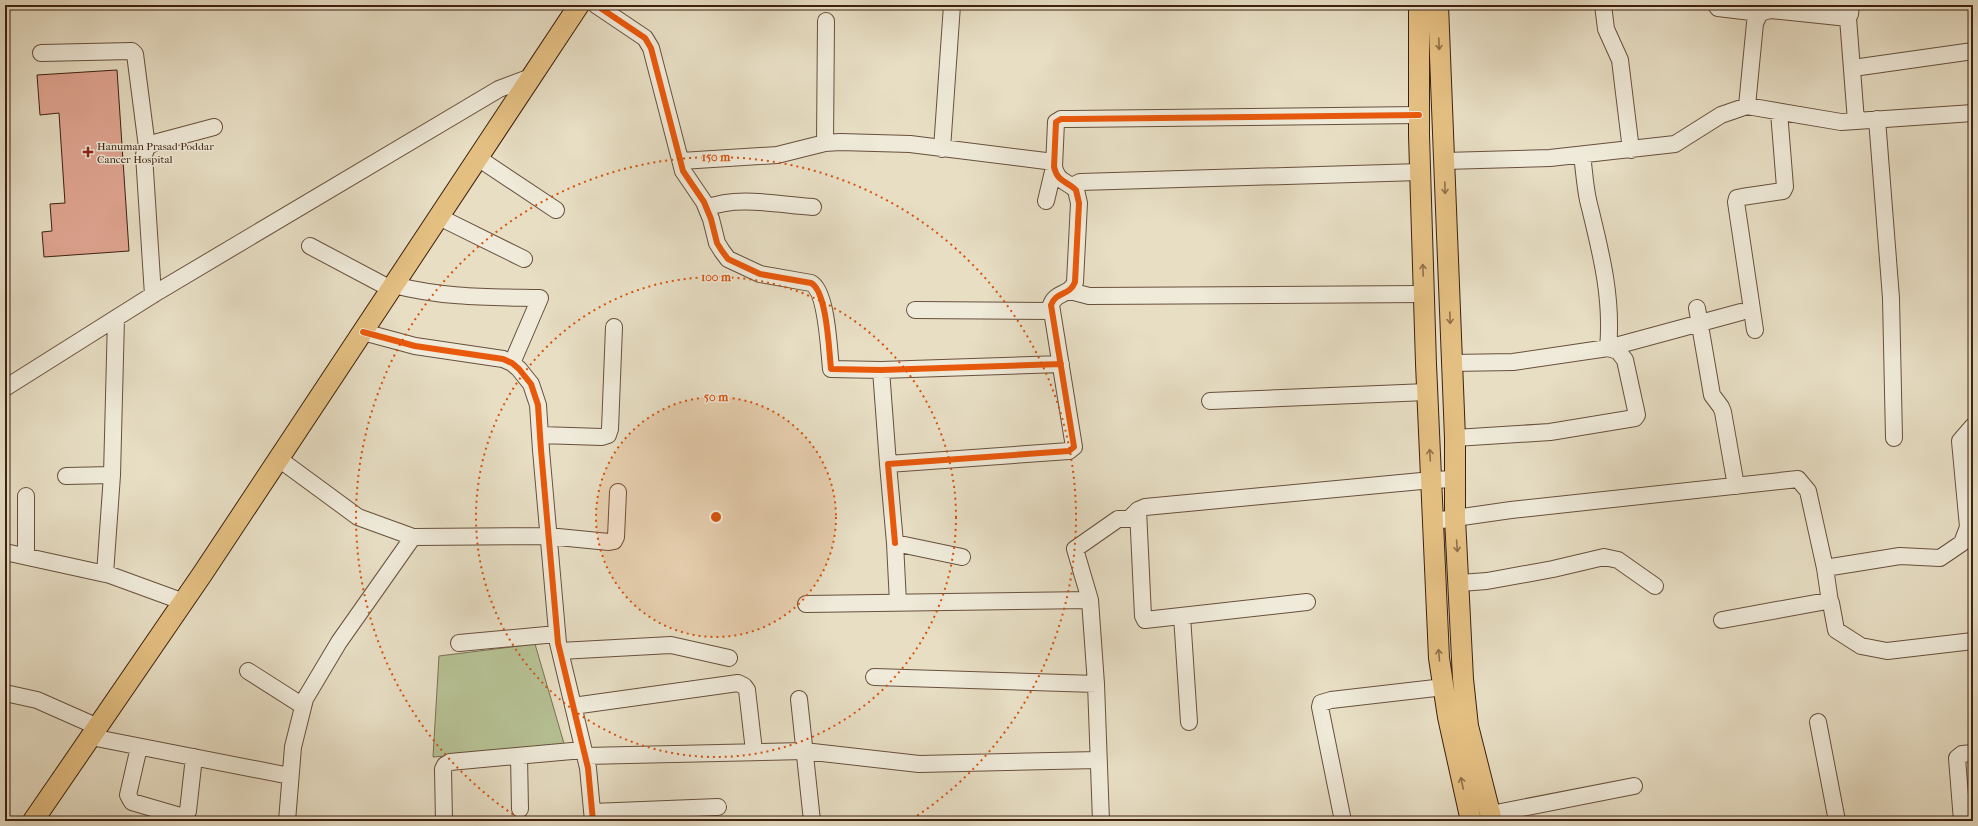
<svg xmlns="http://www.w3.org/2000/svg" width="1978" height="826" font-family="'IM FELL French Canon',serif">
	<style>
		.green { fill: #b6c194; stroke: #7a7152 }
		.building { fill: #e1a693; stroke: #3d2110 }
		.lines { fill: none; stroke-linecap: round; stroke-linejoin: round }
		.minor-casing { stroke: #68503d; stroke-width: 18 }
		.major-casing { stroke: #3d2110; stroke-width: 22 }
		.minor { stroke: #efead9; stroke-width: 16 }
		.major { stroke: #e4bf82; stroke-width: 20 }
		.cycleway-casing { stroke: #efead9; stroke-width: 8 }
		.cycleway { stroke: #e8590c; stroke-width: 6 }
		.oneway { stroke: #907049 }
		.ring { fill: none; stroke: #d7530c; stroke-width: 2; stroke-dasharray: 2 4 }
		.poi-dot { fill: #8f2418; stroke: #efead9; stroke-width: 1.5 }
		.labels { text-anchor: middle; stroke-width: 3; stroke-linejoin: round; paint-order: stroke }
		.poi-label { font-size: 11px; fill: #3d2110; stroke: #efead9; text-anchor: start }
		.centre { fill: #d7530c; stroke: #efead9; stroke-width: 2 }
		.ring-label { font-size: 12px; text-anchor: middle; font-weight: bold; fill: #d7530c; stroke: #efead9; stroke-width: 3; stroke-linejoin: round; paint-order: stroke }
	</style>
	<rect width="100%" height="100%" fill="#e7dec4"/>
	<filter id="stains"><feTurbulence type="fractalNoise" baseFrequency=".005" numOctaves="4"/><feColorMatrix values="0 0 0 0 .2 0 0 0 0 .09 0 0 0 0 .02 0 0 0 .5 -.17"/></filter>
	<radialGradient id="worn" r=".72"><stop offset=".6" stop-color="#630" stop-opacity="0"/><stop offset="1" stop-color="#630" stop-opacity=".3"/></radialGradient>
	<path class="green" d="M535 644 565 747 433 757 439 656Z"/>
	<path class="building" d="M117 70 129 251 44 257 42 232 52 231 50 204 65 203 59 113 40 115 37 75Z"/>
	<g class="lines">
		<defs>
			<path id="minor" d="M596 5 645 38 651 48 683 171 704 202 711 219 717 243 722 251 728 259 760 274 811 283C827 291 829 351 831 369L881 370 1061 364
				M1603 5 1606 29 1620 60 1631 150
				M1716 5 1718 8 1760 13
				M1848 18 1850 14 1851 5
				M41 53 132 51 135 54 147 147
				M1853 68 1973 51
				M1747 106 1755 23 1760 13 1770 10 1848 18 1856 121
				M1877 119 1891 298 1894 438
				M825 143 826 21
				M942 149 952 5
				M1582 155C1584 170 1585 186 1588 200 1600 249 1613 297 1608 348L1741 312
				M478 158 556 210
				M681 161 777 155 825 143 840 142 910 144 1054 162
				M1444 161 1550 158 1675 144 1721 115 1747 106 1841 122 1973 113
				M1072 186 1080 182 1420 172
				M1046 201 1054 167
				M707 208C737 195 780 205 813 207
				M439 217 524 259
				M310 246 391 289
				M394 285C444 298 489 297 540 298L512 363
				M1070 291 1089 296 1424 294
				M153 295 144 155 147 147 154 143 214 127
				M1697 308 1712 395 1721 407 1723 412 1736 486
				M915 310 1052 311
				M1755 330 1736 202 1737 198 1742 197 1783 191 1785 187 1779 112
				M363 332 415 346 503 359 512 363 519 369 531 384 538 405 541 450 558 643 588 768 593 821
				M1451 363 1513 362 1608 348 1618 351 1625 360 1637 415 1635 418 1550 432 1455 438
				M881 370 888 464
				M5 388 159 291 499 89 531 77
				M1210 401 1427 392
				M540 435 602 437 608 435 610 429 614 327
				M279 459 358 517 413 537
				M66 476 112 475
				M1434 521 1511 510 1798 479 1808 491 1825 568 1830 602
				M895 543 888 464 1069 451 1074 447 1051 305C1056 291 1070 296 1075 282L1079 203 1076 190C1066 180 1058 183 1054 167L1056 122 1061 119H1071L1419 115
				M5 552 110 575 184 602
				M26 556V496
				M1825 568 1900 556 1940 558 1962 543 1968 527 1960 441 1973 426
				M105 574 112 475 116 318
				M1460 583 1487 581 1553 569 1604 557 1618 560 1655 586
				M1307 602 1145 620 1143 616 1138 510 1145 507 1432 480 1455 479
				M898 603 895 543 962 557
				M806 604 1090 600
				M1182 616 1189 722
				M1722 620 1827 601 1831 603 1836 630 1861 646 1887 651 1973 641
				M459 643 557 634
				M560 651 671 645 729 658
				M248 671 303 706
				M874 677 1096 684
				M5 693 37 700 98 727
				M799 699 812 821
				M573 706 738 683 744 686 747 690 754 751
				M1818 722 1837 821
				M91 737 290 776
				M139 747 128 795 132 802 180 816H185L188 811 194 757
				M519 756 520 809
				M585 756 804 751 919 764 1098 760
				M592 812 718 807
				M1491 814 1634 786
				M287 821 293 747 305 699 339 642 413 537 548 536 609 542 614 541 616 537 618 492
				M444 821 443 769 445 765 450 762 583 750
				M1101 821 1096 684 1090 600 1075 549 1118 519H1129L1138 510
				M1343 821 1320 707 1321 703 1331 700 1444 687
				M1962 821 1957 758 1962 754 1973 753"/>
			<path id="major" d="M1419 5V135L1426 364 1439 658 1448 717 1471 821
				M1438 5 1455 438V518L1463 679 1468 726 1492 821
				M33 821 203 573 579 5"/>
		</defs>
		<use href="#minor" class="minor-casing"/>
		<use href="#major" class="major-casing"/>
		<use href="#minor" class="minor"/>
		<use href="#major" class="major"/>
		<defs>
			<path id="cycleway" d="M596 5 645 38 651 48 683 171 704 202 711 219 717 243 722 251 728 259 760 274 811 283C827 291 829 351 831 369L881 370 1061 364
				M363 332 415 346 503 359 512 363 519 369 531 384 538 405 541 450 558 643 588 768 593 821
				M895 543 888 464 1069 451 1074 447 1051 305C1056 291 1070 296 1075 282L1079 203 1076 190C1066 180 1058 183 1054 167L1056 122 1061 119H1071L1419 115"/>
		</defs>
		<use href="#cycleway" class="cycleway-casing"/>
		<use href="#cycleway" class="cycleway"/>
	</g>
	<defs><path id="oneway-shaft" d="M-6 0H5M1.5-3L5.5 0L1.5 3" fill="none" stroke-width="1.6" stroke-linecap="round" stroke-linejoin="round"/></defs>
	<g class="oneway">
		<use href="#oneway-shaft" transform="translate(1439 44) rotate(88)"/>
		<use href="#oneway-shaft" transform="translate(1445 188) rotate(88)"/>
		<use href="#oneway-shaft" transform="translate(1423 270) rotate(-92)"/>
		<use href="#oneway-shaft" transform="translate(1450 318) rotate(88)"/>
		<use href="#oneway-shaft" transform="translate(1430 455) rotate(-93)"/>
		<use href="#oneway-shaft" transform="translate(1457 546) rotate(86)"/>
		<use href="#oneway-shaft" transform="translate(1439 655) rotate(-95)"/>
		<use href="#oneway-shaft" transform="translate(1462 783) rotate(-102)"/>
	</g>
	<circle cx="716" cy="517" r="120" fill="#d7530c" fill-opacity=".12"/>
	<g class="ring">
		<circle cx="716" cy="517" r="120"/>
		<circle cx="716" cy="517" r="240"/>
		<path d="M523 821A360 360 0 1 1 909 821"/>
	</g>
	<path class="poi-dot" d="M86 146h4v4h4v4h-4v4h-4v-4h-4v-4h4z"/>
	<g class="labels">
		<g class="poi-label">
			<text x="97" y="150">Hanuman Prasad Poddar<tspan x="97" dy="13">Cancer Hospital</tspan></text>
		</g>
	</g>
	<circle cx="716" cy="517" r="6" class="centre"/>
	<g class="ring-label">
		<text x="716" y="161">150 m</text>
		<text x="716" y="281">100 m</text>
		<text x="716" y="401">50 m</text>
	</g>
	<rect width="1978" height="826" fill="none" stroke="#e7dec4" stroke-width="20"/>
	<rect x="6" y="6" width="1966" height="814" fill="none" stroke="#3d2110" stroke-width="2"/>
	<rect x="10" y="10" width="1958" height="806" fill="none" stroke="#3d2110"/>
	<rect width="100%" height="100%" filter="url(#stains)"/>
	<rect width="100%" height="100%" fill="url(#worn)"/>
</svg>
